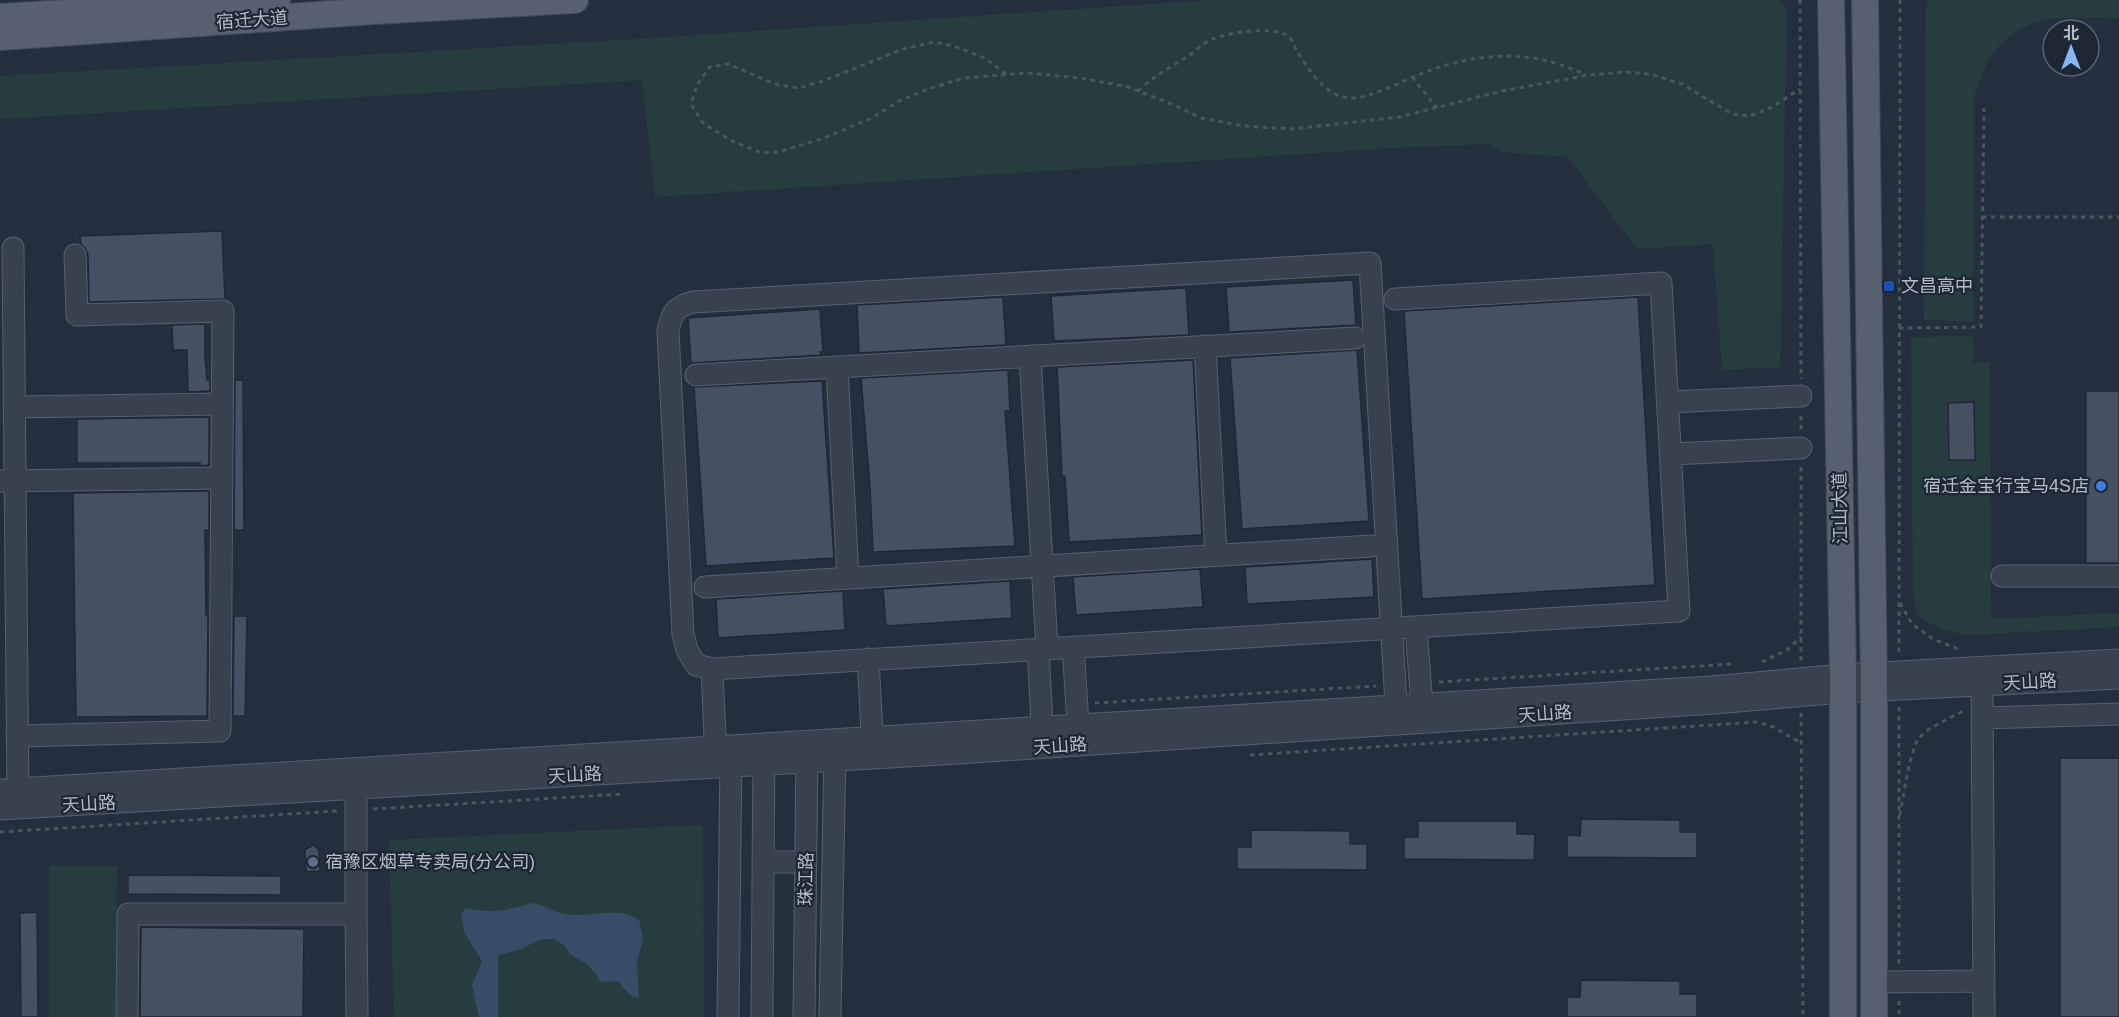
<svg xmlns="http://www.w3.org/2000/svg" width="2119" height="1017" font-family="Arial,'Noto Sans SC',sans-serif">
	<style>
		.green { fill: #263c3f }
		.water { fill: #394c67 }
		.building { fill: #455162; stroke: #1f2835; stroke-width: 1.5 }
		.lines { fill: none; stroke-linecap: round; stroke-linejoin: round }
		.minor-casing { stroke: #565f6c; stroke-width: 23 }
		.major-casing { stroke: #414a57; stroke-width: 28 }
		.path { stroke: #44595c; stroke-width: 3; stroke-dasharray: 4.5 4.5; stroke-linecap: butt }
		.minor { stroke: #38414e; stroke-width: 21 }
		.major { stroke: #56606e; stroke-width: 26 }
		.transit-dot { fill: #1a4fb4; stroke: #1d2633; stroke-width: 2 }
		.shop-dot { fill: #3f7fe0; stroke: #1d2633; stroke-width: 2 }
		.service-dot { fill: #5c6f8a; stroke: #1d2633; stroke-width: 2 }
		.labels { text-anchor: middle; stroke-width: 4.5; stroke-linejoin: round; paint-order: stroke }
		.street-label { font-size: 18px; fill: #b4bcc9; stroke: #1d2633 }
		.poi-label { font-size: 18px; fill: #b4bcc9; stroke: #1d2633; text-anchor: start }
	</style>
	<rect width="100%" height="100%" fill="#242f3e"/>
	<path class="green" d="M1210 0H1779L1787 9 1780 367 1722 370 1713 244 1637 249 1568 157 1501 152 1489 144 1391 148 655 197 642 80 0 119V76L639 39Z
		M1928 0H2119V18C2073 18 2031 10 1997 48 1985 62 1979 83 1973 99V322L1924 320 1926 10Z
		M1973 336V363L1990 362 1991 619 2119 613V627L1970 635C1948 633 1935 627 1917 615L1913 593 1911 337Z
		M703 825 704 1017H394L389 840Z
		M49 866H117L116 1017H49Z"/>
	<path class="water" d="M533 903C543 905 553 912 564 914 590 919 616 904 639 920L643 938 637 963 639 998C629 998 624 987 618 981L603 982 599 980 597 975 588 965 570 954 564 945 554 939H541L519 950 498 955V1017H479L472 985 482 961 464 932 461 913 466 908C494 914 506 910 533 903Z"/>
	<path class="building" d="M222 231 225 299 89 302 88 255 85 248 81 244 80 236Z
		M1353 280 1356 325 1229 332 1226 287Z
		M1186 288 1189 335 1054 341 1051 296Z
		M1003 297 1006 345 859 353 857 305Z
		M1638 297 1655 585 1422 599 1404 311Z
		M820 309 823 352H820L821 355 693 363 691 361 688 318Z
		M205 324V358L207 380H210V391L188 392 187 350H173L172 325Z
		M1357 350 1369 521 1242 529 1230 358Z
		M1193 360 1202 535 1069 542 1065 476H1062L1057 367Z
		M1008 370 1010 411H1005L1015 546 873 552 870 487 861 378Z
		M235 380H243L244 530H234Z
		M822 381 834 558 706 566 694 387Z
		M2086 391H2119V563H2086Z
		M1974 402 1975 460H1949L1948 403Z
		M209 417V465L200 466V463H77V419Z
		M209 491V530H205L206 615H208L207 716 76 717 73 493Z
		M1372 559 1374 597 1247 604 1245 567Z
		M1200 569 1203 607 1076 615 1073 577Z
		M1010 581 1012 618 886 626 883 589Z
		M843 591 845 630 718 638 716 599Z
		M234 616H247L245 716H233Z
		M2060 758H2119V1017H2060Z
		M1581 819 1680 820V832H1697V858L1567 857V835L1580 836Z
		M1418 821H1517V834H1535L1534 860 1404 859V837H1418Z
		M1251 830 1350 831V844H1367V870L1237 869V847H1251Z
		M313 845 319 850 320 871 306 872 305 850Z
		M128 875 281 876V895L128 894Z
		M37 912 38 1017H21L20 913Z
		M141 927 304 929 303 1017H140Z
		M1581 980 1680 981V994H1697V1017H1567V997H1580Z"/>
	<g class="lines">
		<defs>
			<path id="minor" d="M13 248 18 801
				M1205 346 1216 555
				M1030 356 1047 649
				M837 367 848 578
				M696 375 1355 338
				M1668 402 1801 396
				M14 407 222 404
				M1671 454 1801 448
				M0 481 222 478
				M2002 576H2119
				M705 587 1371 546
				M1416 627 1423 719
				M1073 647 1079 739
				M1038 649 1043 742
				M868 659 873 751
				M712 669 696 665 687 650 683 634 668 331C672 312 674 308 693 302L1370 263 1397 721
				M1982 685 1984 1017
				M1982 718 2119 714
				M17 736 220 731 223 311 77 315 75 255
				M716 761 712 669 1679 611 1661 283 1395 299
				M356 788V914
				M0 790 1711 687 1843 675 2119 660
				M0 809 958 753 1714 703 1843 692 2119 678
				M763 862H806
				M1874 982 1984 981
				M127 1017 128 914H356L357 1017
				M728 1017 731 753
				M762 1017 764 751
				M804 1017 807 748
				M830 1017 835 748"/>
			<path id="major" d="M1831 0 1843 675V1017
				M1865 0 1874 690V1017
				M0 17 277 0
				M0 37 374 11 575 0"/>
		</defs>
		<use href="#minor" class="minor-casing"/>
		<use href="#major" class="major-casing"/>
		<path class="path" d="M1800 0 1801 379
			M1006 74 985 58 954 46 934 42 903 49 823 81 799 88 775 84 728 64 710 67 697 85 691 104 703 123 732 141 762 153 779 152 824 138 872 118 899 101 928 89 964 78 1027 73 1081 78 1128 87 1174 105 1201 118 1244 126 1292 129 1399 117 1502 91 1589 75 1625 72 1650 74 1682 84 1732 114 1750 116 1772 107 1800 89
			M1412 77 1437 108
			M1138 91C1155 75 1171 67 1190 55 1196 50 1202 45 1208 41 1223 33 1273 25 1288 36 1292 39 1294 46 1297 51 1309 70 1327 100 1354 98 1375 96 1398 83 1418 75 1457 59 1496 52 1538 59 1554 61 1570 69 1586 74
			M1982 217H2119
			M1899 328 1981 327 1984 108
			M1801 416V430
			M1801 467V661
			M1900 603 1912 624 1933 639 1958 649
			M1899 652 1900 0
			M1762 662 1787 650 1801 637
			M1439 682 1732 664
			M1095 703 1376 686
			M1899 707V964
			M1801 713 1803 1017
			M1250 755 1758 722 1773 727 1801 743
			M373 809 624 794
			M1900 815C1903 799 1910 749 1919 738 1930 726 1949 719 1963 711
			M0 832 337 811
			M1899 1001V1017"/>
		<use href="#minor" class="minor"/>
		<use href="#major" class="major"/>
	</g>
	<rect class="transit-dot" x="1883" y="280" width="12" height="12" rx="3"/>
	<circle class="shop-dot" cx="2101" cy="486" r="6"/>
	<circle class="service-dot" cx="313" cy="862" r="6"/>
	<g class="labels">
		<g class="street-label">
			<text transform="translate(252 20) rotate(-4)" y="6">宿迁大道</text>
			<text transform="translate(1840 508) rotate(-91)" y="6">江山大道</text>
			<text transform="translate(2030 682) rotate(-3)" y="6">天山路</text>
			<text transform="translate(1545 714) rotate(-4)" y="6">天山路</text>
			<text transform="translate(1060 746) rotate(-4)" y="6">天山路</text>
			<text transform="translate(575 775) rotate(-3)" y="6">天山路</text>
			<text transform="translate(89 804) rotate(-3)" y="6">天山路</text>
			<text transform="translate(806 879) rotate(-89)" y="6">珠江路</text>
		</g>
		<g class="poi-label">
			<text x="1901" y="292">文昌高中</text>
			<text x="2089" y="492" text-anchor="end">宿迁金宝行宝马4S店</text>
			<text x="325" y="868">宿豫区烟草专卖局(分公司)</text>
		</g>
	</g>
	<g transform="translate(2071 48)"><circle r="28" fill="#1d2633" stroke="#59626f" stroke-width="1.5"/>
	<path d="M0-4.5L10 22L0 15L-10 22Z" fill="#8ab4f8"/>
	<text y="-9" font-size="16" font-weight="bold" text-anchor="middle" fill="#b4bcc9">北</text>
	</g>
</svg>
